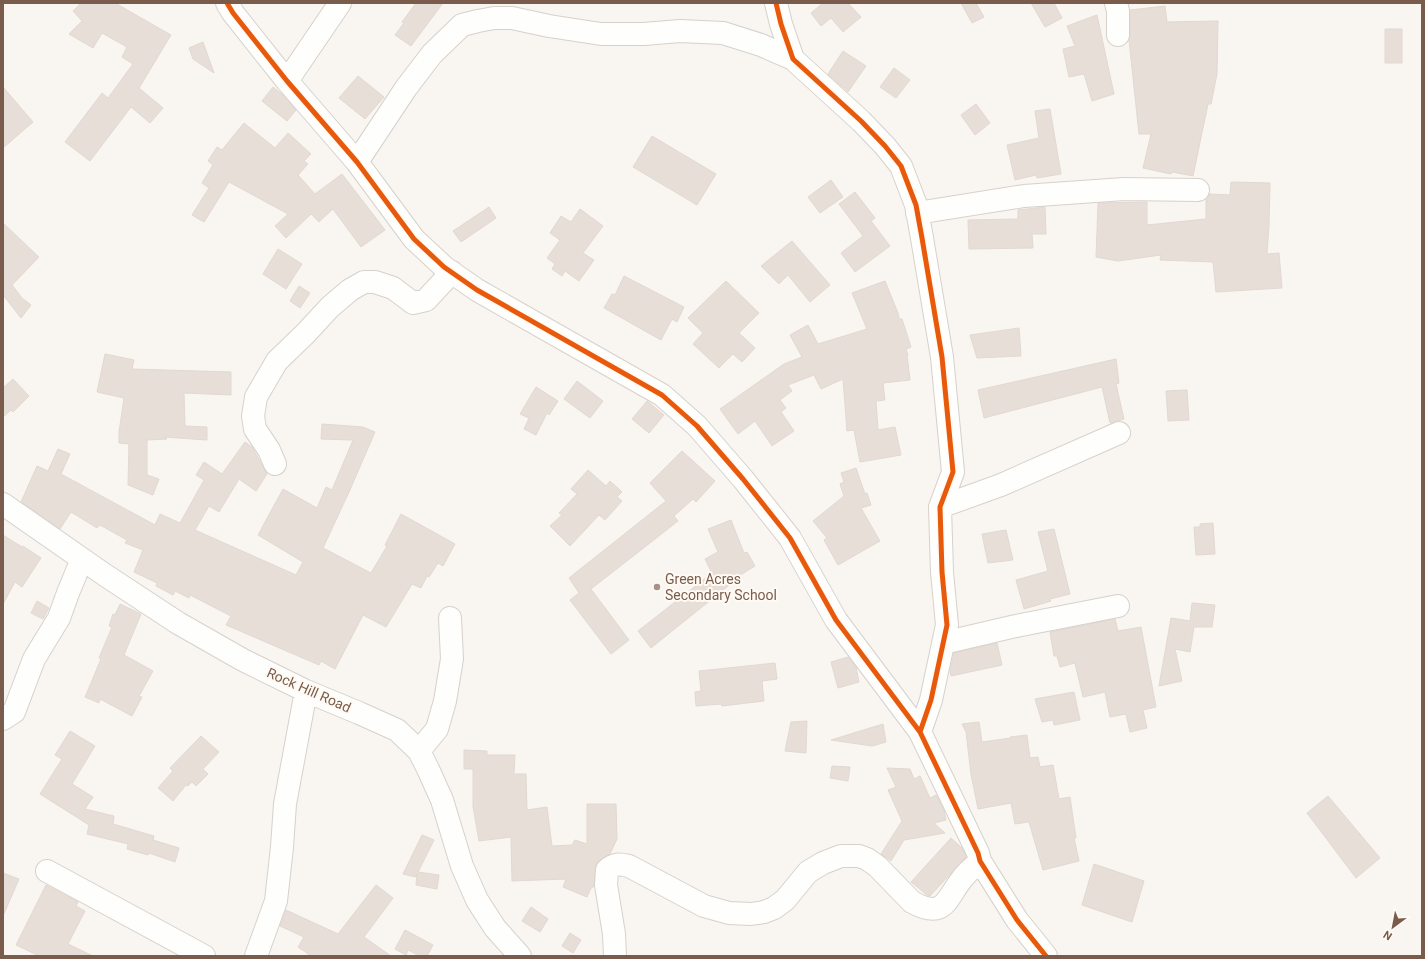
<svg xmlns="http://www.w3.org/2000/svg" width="1425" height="959" font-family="Roboto,sans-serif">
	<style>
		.building { fill: #e6ded7; stroke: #e2d8d2 }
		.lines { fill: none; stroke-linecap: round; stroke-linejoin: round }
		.minor-casing { stroke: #d7d1cb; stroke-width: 24 }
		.minor { stroke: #fefefd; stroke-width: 22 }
		.cycleway-casing { stroke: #fffaf3; stroke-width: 8 }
		.cycleway { stroke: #e8590c; stroke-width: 5 }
		.poi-dot { fill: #a69286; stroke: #fffaf3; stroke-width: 1.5 }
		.labels { text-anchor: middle; stroke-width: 4; stroke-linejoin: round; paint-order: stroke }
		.poi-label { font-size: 14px; fill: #7a5c4d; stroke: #fffaf3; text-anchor: start }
		.street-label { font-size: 14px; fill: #7a5c4d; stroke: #fffaf3 }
	</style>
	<rect width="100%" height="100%" fill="#f9f5f0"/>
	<path class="building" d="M81 3H115L171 35 139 88 163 108 150 123 131 107 90 161 65 142 102 93 108 98 133 64 122 57 127 47 102 33 93 48 69 34 82 21 73 11Z
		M416 3H443L411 46 395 35 404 23 402 22Z
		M823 3H848L861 17 843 32 831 18 821 26 811 13Z
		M961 3H976L984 17 972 23Z
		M1031 3H1054L1062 18 1045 27Z
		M1165 6 1167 22 1218 21 1217 74 1211 104H1208L1193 176 1172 172 1171 174 1143 168 1151 134H1139L1129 40 1130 35V10Z
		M1097 15 1114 94 1092 101 1084 74 1069 77 1063 49 1075 46 1067 26Z
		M1385 29H1402V63H1385Z
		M203 42 214 73 193 59 189 48Z
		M843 51 866 66 848 92 828 74Z
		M894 68 910 80 896 98 880 87Z
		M358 76 384 97 365 119 339 98Z
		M3 87 33 122 3 148Z
		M273 87 283 95 296 110 287 121 262 101Z
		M976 104 990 123 975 135 961 115Z
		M1050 109 1061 174 1037 178 1036 175 1015 180 1007 145 1039 138 1035 111Z
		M244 123 275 148 288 133 311 154 304 161 308 164 298 175 315 194 342 174 385 230 361 247 333 209 319 222 311 214 286 238 275 226 288 214 229 182 204 222 192 215 209 188 202 183 213 165 208 161 217 147 222 150Z
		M652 136 716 174 697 205 633 167Z
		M831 180 843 197 820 213 808 197Z
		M1231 182 1270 183 1269 225 1267 254 1279 253 1282 288 1216 292 1213 262 1160 260 1161 255 1118 261 1096 257 1098 203 1147 202V225L1206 219V199L1209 194 1230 195Z
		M855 192 875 218 871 221 890 246 855 272 841 253 863 236 839 204Z
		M489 207 496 218 461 242 453 231Z
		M1045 207 1046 234H1032L1033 248 969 249 968 220 1018 219V210Z
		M580 209 603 226 583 253 594 260 579 281 565 271 562 276 552 269 555 264 547 258 560 240 550 233 561 216 571 222Z
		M3 223 39 257 12 285 22 298 31 305 21 318 3 295Z
		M792 241 830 285 810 302 788 275 779 284 761 266Z
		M278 249 302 264 286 289 263 274Z
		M624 276 684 307 677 322 672 319 661 340 604 308 612 294 615 295Z
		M726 281 759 313 739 333 755 348 742 362 733 354 719 368 693 344 703 333 688 318Z
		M885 281 898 313 899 319H902L911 347 906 349 908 355H907L910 380 883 383 885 400 876 401 878 430 895 427 901 455 860 462 854 430 847 431 843 379 821 389 814 375 788 385 792 391 780 400 786 408 781 412 794 431 772 446 755 421 738 434 720 409 784 364 802 357 790 335 808 325 818 344 867 329 852 293Z
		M299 286 310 293 300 308 290 301Z
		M1019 328 1021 356 977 358 970 335Z
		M105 354 134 360 132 369 231 372V395L184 393 185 426 207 427V440L164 437 167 439 147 440V475L159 479 153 495 128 485 129 444 119 443V432L124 398 97 392Z
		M1116 359 1119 383 1116 384 1124 419 1110 423 1102 387 984 418 978 390Z
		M13 379 29 396 13 412 11 410 3 417V388Z
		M577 381 603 401 590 418 564 399Z
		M536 387 558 401 549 415 547 413 536 435 524 429 529 418 520 414Z
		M1187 390 1189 420 1168 421 1166 391Z
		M647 401 664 415 649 433 632 419Z
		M322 424 363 427 375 432 349 492 323 548 371 573 387 546 385 545 401 514 455 544 443 566 438 563 429 577 427 576 421 588 412 584 386 627 363 615 335 669 321 661 319 665 226 625 231 616 190 595 189 598 175 591 173 595 156 586 157 583 134 572 143 550 125 543 127 540 100 525 97 528 71 512 60 529 21 502 37 466 48 471 58 449 70 454 61 474 155 525 160 514 180 523 204 480 196 475 204 462 222 474 245 442 252 447 267 474 256 491 239 479 219 512 209 506 195 530 296 575 303 562 258 535 283 489 317 508 326 487 332 490 353 440 321 439Z
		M682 451 715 481 696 502 693 499 674 516 678 521 591 589 629 640 611 654 570 600 579 593 569 578 666 501 650 483Z
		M856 468 865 494 867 493 871 505 861 508 880 541 838 565 824 540 827 538 813 521 844 496 840 484 844 482 841 473Z
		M588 470 606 486 610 481 622 492 617 497 622 501 605 520 599 515 570 546 550 526 562 515 559 513 577 494 571 489Z
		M731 520 744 553 747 552 755 566 732 580 733 582 651 648 638 631 712 573 705 559 718 552 708 529Z
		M1213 523 1215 554 1196 555 1194 527H1200V524Z
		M1054 529 1070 594 1050 599 1051 601 1024 609 1016 580 1048 571 1038 532Z
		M1006 530 1013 560 988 563 982 534Z
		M3 535 22 547 23 546 41 558 22 587 15 582 3 604Z
		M37 601 49 608 43 619 31 613Z
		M1192 603 1215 605 1212 627H1194L1190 652 1175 649 1182 681 1159 686 1171 618 1190 621Z
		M120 604 141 614 124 655 153 671 139 696 142 697 132 716 100 699 99 703 85 697 101 659 99 658 112 627 109 626 113 614 115 615Z
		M1115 619 1118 631 1141 627 1156 707 1143 710 1147 728 1130 732 1126 714 1110 717 1105 692 1083 697 1075 663 1060 667 1057 656H1054L1050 632Z
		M997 643 1002 665 951 676 950 671 954 653Z
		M848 657 856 667 859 682 838 688 831 662Z
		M775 663 777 679 762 681 764 701 722 706 721 704 696 706 695 692 701 691 699 671Z
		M1074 692 1080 720 1054 725 1053 720 1042 722 1035 699Z
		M807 721 806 753 785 751 791 722Z
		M979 722 982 742 1011 738 1010 737 1027 735 1030 758 1038 757 1040 767 1053 765 1059 799 1070 797 1076 838H1074L1079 861 1043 870 1029 822 1015 824 1011 803 978 809 971 774 966 732 962 724Z
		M883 724 886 742 872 746 831 740Z
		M70 731 95 746 72 784 93 797 85 809 114 816 113 824 154 836 153 840 179 848 175 862 149 853 148 855 127 849 128 844 87 834 89 825 40 794 62 759 55 755Z
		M201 736 219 752 203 769 208 774 196 786 192 782 188 786 186 785 173 801 158 788 173 771 170 768Z
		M464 750 487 751V755H515L514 774H526L527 810 547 807 552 846 572 845 575 840 587 844V804H616L617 839 610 854 602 858 596 864 594 886 592 888H591L587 897 563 887 566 879 512 881 511 837 479 841 473 806V769H464Z
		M832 766 850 767 848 781 830 778Z
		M887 768 910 769 914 779 920 776 930 798 936 795 944 810 946 820 934 823 945 833 904 840 891 861 881 854 902 821 888 790 896 787Z
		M1328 796 1380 858 1356 878 1307 813Z
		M422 835 434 840 418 872 439 875 437 889 416 885 417 874 416 877 403 874Z
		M951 838 962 848 966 857 930 896 927 895 911 882Z
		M1094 864 1144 881 1132 922 1082 905Z
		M3 873 19 879 3 916Z
		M46 885 78 902 76 906 85 911 68 944 93 956H39L16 945Z
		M376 885 393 898 364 937 391 956H311L298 947 304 937 280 926 286 910 338 934Z
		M531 907 548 919 540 932 522 921Z
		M405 930 433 945 427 956H420L408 950 406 955 395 949Z
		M570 933 581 940 573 953 562 946Z"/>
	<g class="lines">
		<defs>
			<path id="minor" d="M227 3 233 13 287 81 357 162 414 239 444 267 477 290 662 395 697 426 743 479 790 538 836 620 920 732 978 853 980 861 1017 920 1046 956
				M776 3 781 24 793 59 861 121 885 146 901 166 916 205 922 238 942 357 953 472 940 507 942 572 947 625 931 700 920 732
				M1116 3 1118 11V35
				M287 81 340 3
				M357 162 406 88 432 54 462 25 478 21 494 18H512L549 26 601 34H644L680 31 723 33 761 45 793 59
				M917 213 1024 196 1124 189 1198 190
				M275 464 269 450 255 429 253 416 256 397 277 361 306 333 330 307 350 290 364 282H375L393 288 413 303 426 300 452 272
				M3 504 105 575 178 623 243 660 306 691 359 713 397 730 419 751 428 769 442 800 462 866 477 900 495 928 520 956
				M940 507 1001 485 1119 433
				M943 643 1016 626 1118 606
				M3 719 14 712 34 659 59 618 68 593 82 559
				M419 751 437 729 445 701 452 659 450 618
				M47 871 204 956
				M256 956 276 901 282 847 285 804 306 691
				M615 956 614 934 606 885 607 870C615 863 619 864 629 866L704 906 729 913 751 914 764 912 774 908 785 900 808 872 823 863 841 856H859L867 859 877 866 912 902C945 920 946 899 962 879 967 872 974 867 980 861"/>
		</defs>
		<use href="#minor" class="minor-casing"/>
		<use href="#minor" class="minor"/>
		<defs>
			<path id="cycleway" d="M227 3 233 13 287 81 357 162 414 239 444 267 477 290 662 395 697 426 743 479 790 538 836 620 920 732 978 853 980 861 1017 920 1046 956
				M776 3 781 24 793 59 861 121 885 146 901 166 916 205 922 238 942 357 953 472 940 507 942 572 947 625 931 700 920 732"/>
		</defs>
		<use href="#cycleway" class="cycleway-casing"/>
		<use href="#cycleway" class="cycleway"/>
	</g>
	<circle class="poi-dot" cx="657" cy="587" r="4"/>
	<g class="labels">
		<g class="poi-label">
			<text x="665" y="584">Green Acres<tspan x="665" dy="16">Secondary School</tspan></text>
		</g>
		<g class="street-label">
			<text transform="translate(309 690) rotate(24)" y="5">Rock Hill Road</text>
		</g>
	</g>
	<rect width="1425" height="959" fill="none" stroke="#7a5c4d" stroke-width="8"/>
	<g transform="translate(1393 927) rotate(212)" stroke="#fffaf3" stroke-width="3" paint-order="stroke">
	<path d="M0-3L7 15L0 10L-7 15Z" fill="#7a5c4d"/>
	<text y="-6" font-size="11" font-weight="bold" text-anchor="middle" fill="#7a5c4d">N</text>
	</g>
</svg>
